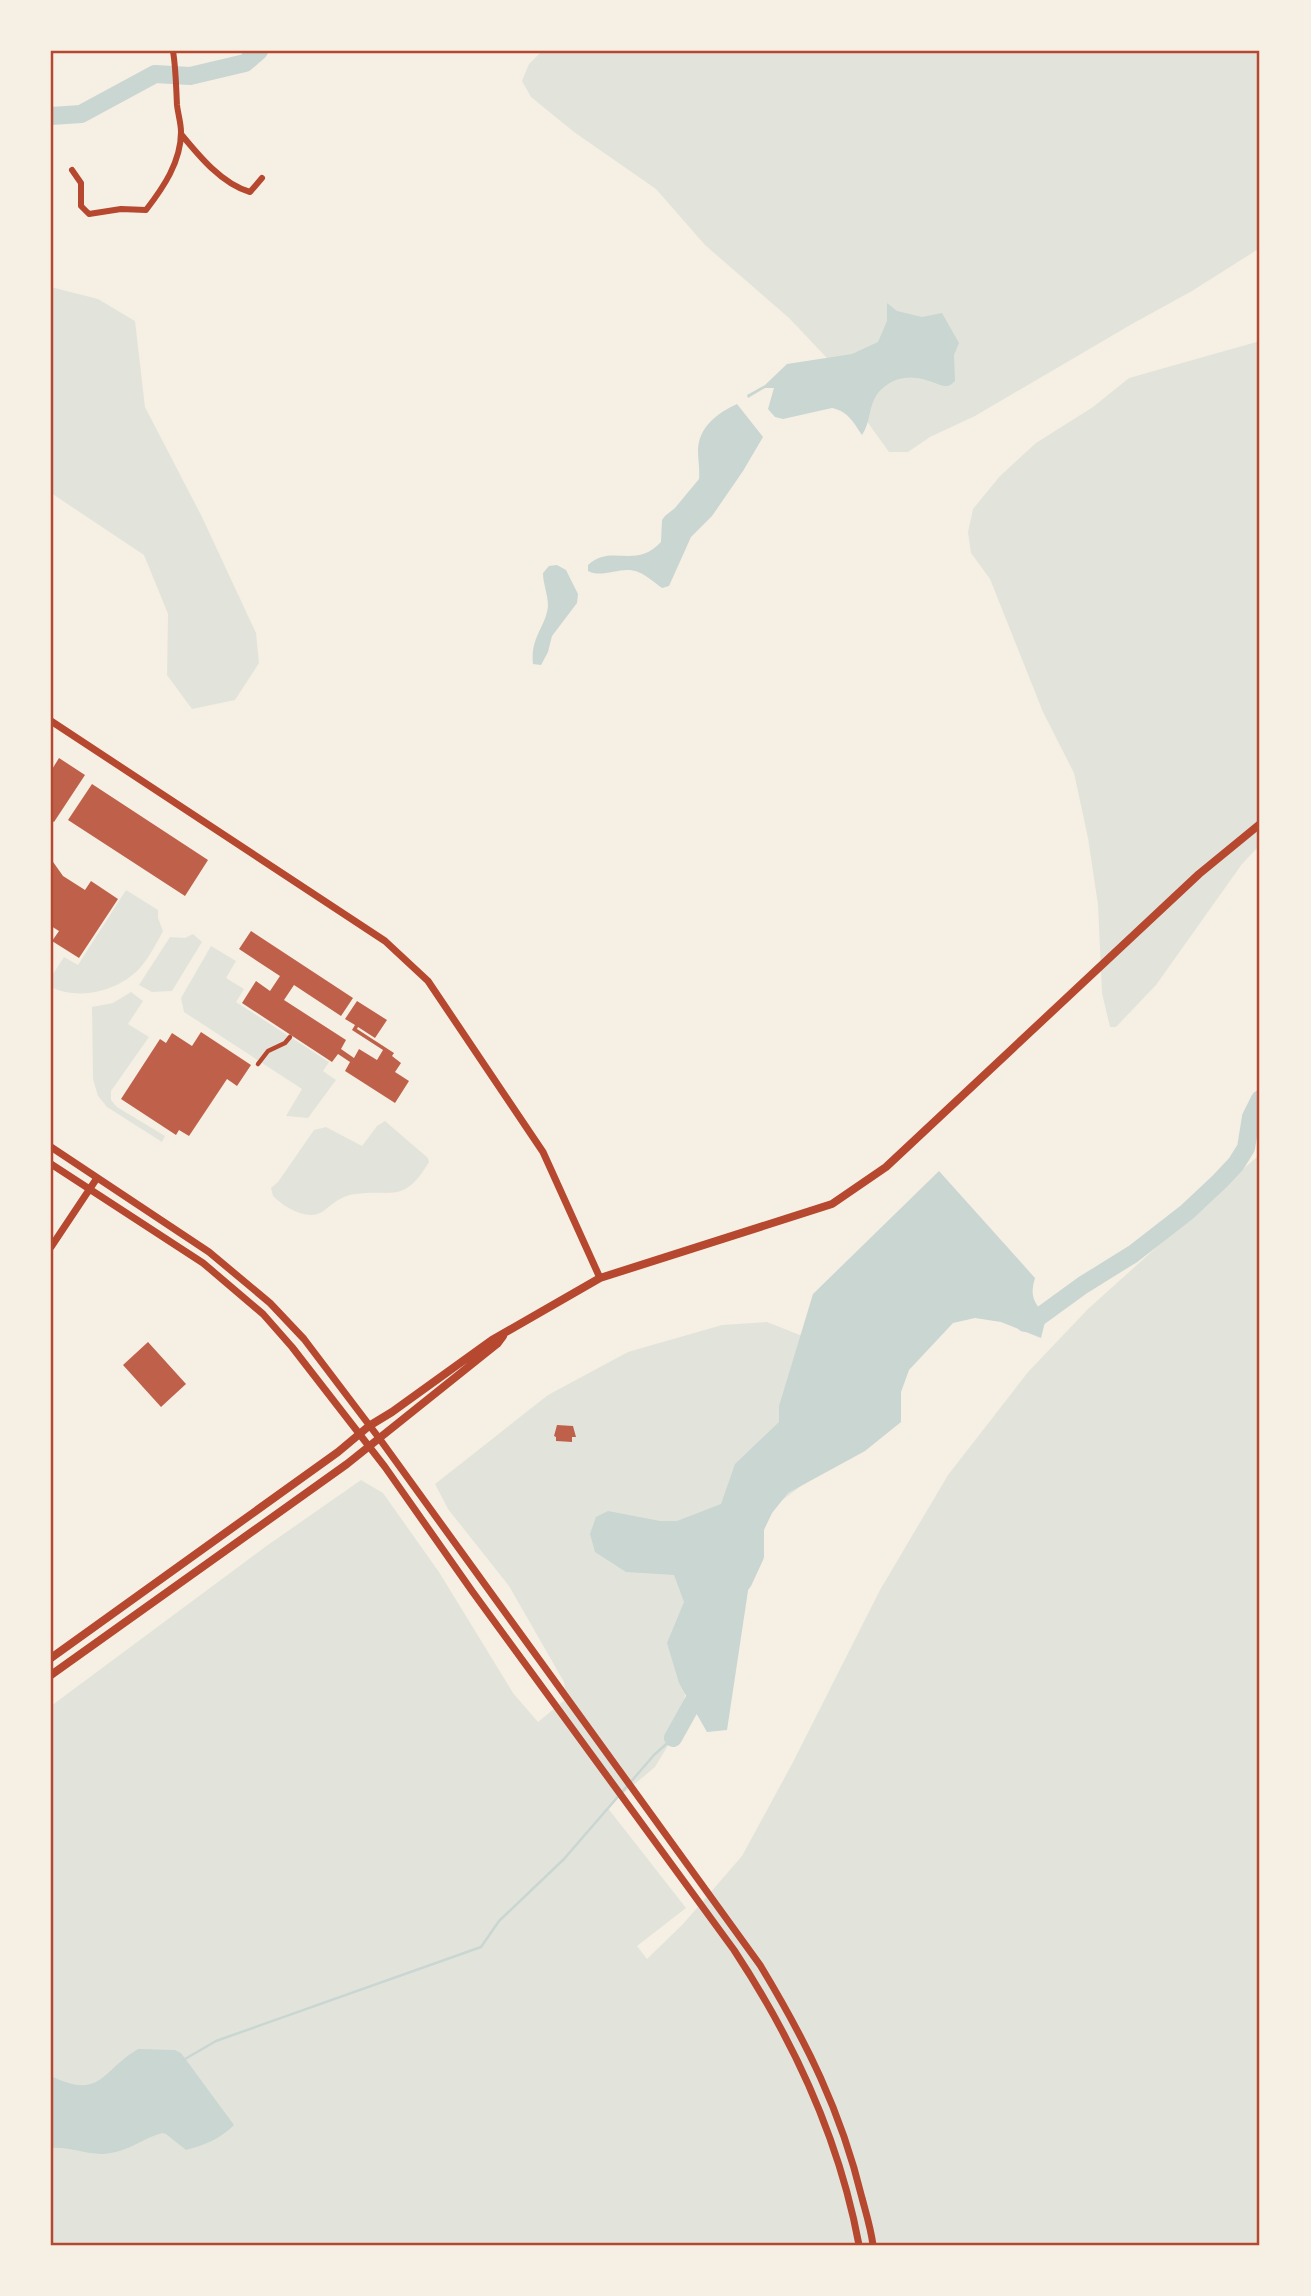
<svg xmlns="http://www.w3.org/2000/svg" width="1311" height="2296" font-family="Montserrat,sans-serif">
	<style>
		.green { fill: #e2e4dc }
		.water { fill: #c9d6d2 }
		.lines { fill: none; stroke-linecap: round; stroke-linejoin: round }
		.stream { stroke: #c9d6d2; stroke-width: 2.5 }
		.river { stroke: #c9d6d2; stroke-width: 18 }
		.building { fill: #bf614a }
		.pedestrian { stroke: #b5482f; stroke-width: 4.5 }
		.minor { stroke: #b5482f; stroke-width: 6 }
		.tertiary { stroke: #b5482f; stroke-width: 7 }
		.secondary { stroke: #b5482f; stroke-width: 8 }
		.neatline { fill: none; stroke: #b5482f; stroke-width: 2.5 }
	</style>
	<rect width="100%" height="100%" fill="#f6efe4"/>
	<path class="green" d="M542 51H1260V248L1192 291 1132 324 975 416 930 437 908 452H889L853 402 826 357 789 318 705 245 656 189 574 132 531 97 522 81 529 64Z
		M51 287 98 299 135 321 145 407 202 517 256 633 259 663 235 700 192 709 167 675 168 614 144 555 51 493Z
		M1260 341V845L1242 864 1156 985 1116 1027H1110L1102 993 1098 905 1088 838 1074 773 1043 712 990 579 971 553 968 532 973 509 1000 476 1036 443 1093 407 1129 378Z
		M126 890 158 910V918L163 931C156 944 149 958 139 969 118 991 79 1001 51 987V977L64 957 78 965Z
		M193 934 202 942 172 991 152 992 139 985 170 937 185 938Z
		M211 946 236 961 226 978 244 989 236 1002 329 1062 323 1071 336 1080 308 1118 286 1116 302 1089 184 1012 181 998Z
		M131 992 143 1001 128 1024 149 1037 111 1091V1100L117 1107 165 1136 162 1142 107 1107 98 1096 93 1079 92 1007 113 1003Z
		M385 1121 428 1158 429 1162C402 1207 392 1187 350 1195 338 1198 332 1205 322 1212 307 1221 284 1207 273 1196L271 1188 278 1182 314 1130 326 1127 362 1146 377 1126Z
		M1260 1154V2245H51V1706L265 1547 361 1480 383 1493 439 1572 513 1693 538 1722 566 1699 564 1682 509 1586 448 1509 435 1484 548 1395 628 1352 722 1325 767 1322 810 1339 817 1474 748 1526 687 1686 678 1729 655 1767 607 1807 686 1908 637 1946 647 1959 683 1924 742 1856 792 1764 880 1590 948 1475 1028 1372 1088 1309Z"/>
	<path class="water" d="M887 303 897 311 922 317 942 313 959 343 954 355 955 381C952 384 950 386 945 386 941 386 934 382 929 381 911 374 891 377 878 393 868 406 871 422 862 435 853 422 849 412 832 408L783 419 775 417 768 409 774 388H765L748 398 747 395 765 385 787 364 852 354 878 342 887 321Z
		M737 404 763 437 743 471 712 516 691 537 669 586 662 588C655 583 646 575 638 572 622 565 603 579 588 571V565C611 543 635 570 661 542L662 520 665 516 675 508 699 479C700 469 698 460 698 450 699 426 718 413 737 404Z
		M557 565 566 570 578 594 577 603 552 636 548 652 541 665 533 664C530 637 546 627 548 606 548 594 543 584 543 573L549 566Z
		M939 1171 1035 1278C1029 1298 1035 1302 1046 1318L1041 1338 1001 1322 975 1318 953 1323 909 1370 901 1392V1422L865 1451 788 1493 772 1513 754 1551 727 1730 707 1732 679 1683 667 1643 684 1602 674 1575 626 1572 595 1552 590 1534 596 1517 608 1511 660 1521H677L721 1504 735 1464 779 1422V1406L813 1294Z
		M138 2049 175 2050 181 2053 234 2125C220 2139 205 2145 186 2150L166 2134 162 2133C144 2138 130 2150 111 2153 91 2157 71 2146 51 2148V2076C101 2100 100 2072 138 2049Z"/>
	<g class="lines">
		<path class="stream" d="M185 2059 216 2041 481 1947 499 1921 564 1859 654 1755 673 1738"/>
		<path class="river" d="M51 116 81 114 155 74 190 76 245 63 259 51
			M1025 1323 1032 1322 1083 1285 1133 1254 1187 1212 1220 1181 1236 1164 1246 1148 1251 1117 1260 1099
			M743 1582 755 1556V1525
			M673 1738 702 1686"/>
	</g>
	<path class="building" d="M59 758 85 775 54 822 51 820V771Z
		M92 784 208 860 185 896 68 820Z
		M51 859 63 876 85 890 91 881 118 899 79 958 52 941 59 931 51 926Z
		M251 931 353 998 341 1016 294 985 284 1000 346 1040 341 1049 354 1058 359 1049 377 1060 383 1050 352 1030 355 1025 345 1019 357 1001 387 1020 375 1038 358 1027 357 1029 394 1053 392 1056 401 1063 395 1072 409 1081 395 1103 345 1071 350 1062 338 1054 332 1062 242 1003 256 981 270 991 280 976 239 949Z
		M201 1032 251 1065 237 1086 227 1079 189 1136 179 1130 176 1135 121 1099 160 1039 166 1043 172 1033 192 1046Z
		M148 1342 186 1384 161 1407 123 1365Z
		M557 1425 573 1426 576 1437H572V1442L556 1441V1437L554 1436Z"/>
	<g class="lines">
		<path class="pedestrian" d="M258 1064 268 1051 285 1043 290 1037"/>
		<path class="minor" d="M181 134C199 156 222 184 250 192L262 178
			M72 170 81 183V206L89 214 121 209 146 210C163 188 181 162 181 132 181 123 178 114 177 105 176 86 176 69 173 51"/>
		<path class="tertiary" d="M51 721 385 941 428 981 543 1152 600 1278
			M51 1147 209 1252 270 1303 304 1339 379 1438 760 1965C806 2041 841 2111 862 2198 866 2213 871 2229 873 2245
			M51 1164 203 1263 263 1314 292 1347 385 1467 472 1591 734 1950C794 2041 839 2137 859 2245
			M51 1247 97 1178"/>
		<path class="secondary" d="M51 1658 338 1452 369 1426 392 1412 492 1340 600 1278 832 1204 886 1167 1199 874 1260 824
			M51 1675 347 1464 497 1344 503 1336"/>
	</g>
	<rect width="1311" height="2296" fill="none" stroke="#f6efe4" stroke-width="105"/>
	<rect x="52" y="52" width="1206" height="2192" class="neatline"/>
</svg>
